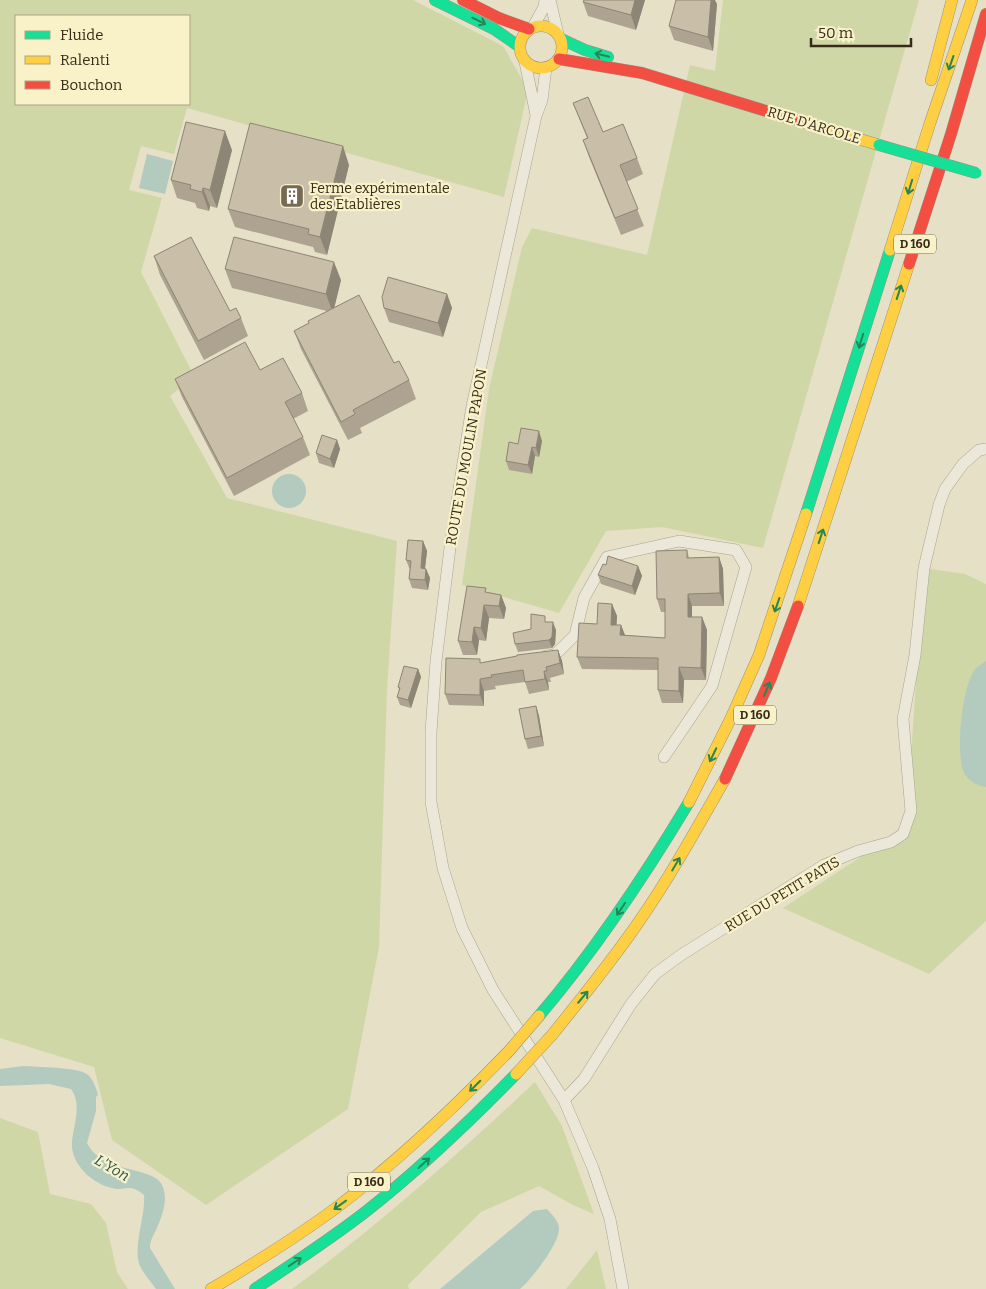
<svg xmlns="http://www.w3.org/2000/svg" width="986" height="1289" font-family="Bitter,serif">
	<style>
		.green { fill: #d0d7a7; fill-rule: evenodd }
		.water { fill: #b3cabf }
		.lines { fill: none; stroke-linecap: round; stroke-linejoin: round }
		.street-casing { stroke: #a8a390; stroke-width: 12 }
		.fast-casing { stroke: #999280; stroke-width: 12 }
		.slow-casing { stroke: #999280; stroke-width: 12 }
		.jam-casing { stroke: #999280; stroke-width: 12 }
		.street { stroke: #ebe8d9; stroke-width: 11 }
		.fast { stroke: #16e098; stroke-width: 11 }
		.slow { stroke: #ffcf43; stroke-width: 11 }
		.jam { stroke: #f24e42; stroke-width: 11 }
		.fast-bridge-casing { stroke: #999280; stroke-width: 12; stroke-linecap: butt }
		.slow-bridge-casing { stroke: #999280; stroke-width: 12; stroke-linecap: butt }
		.fast-bridge { stroke: #16e098; stroke-width: 11 }
		.slow-bridge { stroke: #ffcf43; stroke-width: 11 }
		.wall { fill: #ada390 }
		.shaded-wall { fill: #8d8575 }
		.building { fill: #c9bea7; stroke: #8d8575 }
		.oneway { stroke: #268658 }
		.labels { text-anchor: middle; stroke-width: 4.5; stroke-linejoin: round; paint-order: stroke }
		.shield { fill: #f9f2c9; stroke: #71674e; stroke-width: 1 }
		.shield-label { font-size: 12px; font-weight: bold; fill: #372c19 }
		.street-label { font-size: 14px; fill: #372c19; stroke: #f9f2c9 }
		.poi-label { font-size: 14px; fill: #372c19; stroke: #f9f2c9; text-anchor: start }
		.water-label { font-size: 15px; font-style: italic; fill: #275458; stroke: #f9f2c9 }
	</style>
	<rect width="100%" height="100%" fill="#e5e0c6"/>
	<path class="green" d="M0 0H413L503 46 528 90 504 197 187 108 174 154 141 146 129 190 162 198 141 272 194 376 170 396 227 498 397 541 387 689 379 947 348 1109 206 1205 112 1140 94 1067 0 1038ZM16 16H189V104H16Z
		M723 0H919L763 548 662 527 606 531 559 613 462 585 489 389 522 247 532 228 647 255 690 65 715 71Z
		M924 568 965 574 986 584V921L929 974 783 908 906 827Z
		M535 1082 562 1126 594 1214 573 1205 539 1186 481 1212 408 1285 409 1289H292C378 1226 457 1155 535 1082Z
		M0 1118 38 1132 50 1194 91 1204 106 1223 117 1272 128 1289H0Z
		M597 1250 606 1289H566Z"/>
	<path class="water" d="M147 154 173 161 165 194 139 188Z
		M272 491a17 17 0 1 1 34 0a17 17 0 1 1-34 0Z
		M986 661V787C977 785 969 782 964 773 955 754 962 683 976 668 979 665 983 663 986 661Z
		M23 1066C36 1067 77 1067 87 1074 93 1079 96 1087 98 1095L96 1097V1111L87 1143C102 1174 154 1166 162 1185 169 1200 162 1216 156 1230 153 1236 150 1241 150 1248L175 1289H156C151 1282 144 1274 140 1266 132 1247 146 1216 144 1195 128 1182 126 1192 112 1188 91 1183 70 1163 72 1141 74 1124 82 1104 71 1089L49 1084 0 1086V1069Z
		M547 1209C552 1215 559 1221 559 1229 559 1244 531 1280 520 1289H440L533 1211Z"/>
	<g class="lines">
		<defs>
			<path id="street" d="M550 0 558 34
				M533 27 544 7 545 0
				M525 62 536 115
				M546 68 542 100 536 116 472 406 451 540 436 661 431 732V802L443 868 462 928 493 990 564 1100 593 1168 610 1219 623 1289
				M546 656 555 655 575 635 584 598 607 557 679 541 736 550 746 567 712 686 664 757
				M564 1100 584 1079 631 1004 655 974 681 955 824 865 858 851 891 842 903 834 911 811 903 719 915 655 924 568 939 505 945 489 963 464 979 450 986 449"/>
			<path id="fast" d="M435 0 494 29 520 47
				M561 39 585 50 608 57
				M806 514 890 250
				M539 1016C596 949 644 877 689 802
				M255 1289C292 1264 329 1240 364 1213 419 1170 468 1123 516 1074"/>
			<path id="slow" d="M520 47a21 21 0 1 1 42 0a21 21 0 1 1-42 0Z
				M931 80 952 0
				M802 122 879 145
				M890 250 930 123 972 0
				M798 606 909 264
				M689 802 731 718 759 655 806 514
				M552 1035C582 998 611 962 638 923 670 877 697 828 725 779
				M211 1289C252 1265 293 1239 332 1211 396 1163 454 1108 509 1051"/>
			<path id="jam" d="M463 0 499 18 529 29
				M559 59 642 73 802 122
				M909 264 951 134 986 14
				M725 779 771 678 798 606"/>
		</defs>
		<use href="#street" class="street-casing"/>
		<use href="#fast" class="fast-casing"/>
		<use href="#slow" class="slow-casing"/>
		<use href="#jam" class="jam-casing"/>
		<use href="#street" class="street"/>
		<use href="#fast" class="fast"/>
		<use href="#slow" class="slow"/>
		<use href="#jam" class="jam"/>
		<defs>
			<path id="fast-bridge" d="M879 145 976 173"/>
			<path id="slow-bridge" d="M509 1051 539 1016
				M516 1074 552 1035"/>
		</defs>
		<use href="#fast-bridge" class="fast-bridge-casing"/>
		<use href="#slow-bridge" class="slow-bridge-casing"/>
		<use href="#fast-bridge" class="fast-bridge"/>
		<use href="#slow-bridge" class="slow-bridge"/>
	</g>
	<path class="wall" d="M645 0 636 30 588 16 583 2Z
		M717 4 713 51 674 40 669 26Z
		M573 103 603 132 637 158 643 174 626 182 644 226 621 235 589 157 583 140 587 138Z
		M232 150 217 208 210 206 209 211 197 208 195 203 177 198 171 180Z
		M349 165 327 255 315 252 313 247 235 227 228 209Z
		M154 256 230 311 241 318 248 336 204 360 160 275Z
		M225 269 341 280 334 308 394 363 409 380 416 399 360 428 362 433 348 440 301 349 294 331 309 323 327 311 232 288Z
		M447 294 452 308 443 337 389 322 384 308Z
		M260 370 302 393 308 411 293 419 303 437 310 455 234 496 182 397 175 379Z
		M337 440 340 449 334 468 319 463 316 453Z
		M542 441 539 457 535 456 532 474 509 470 506 461 518 444Z
		M423 541 427 551 425 568 426 569 430 578 428 590 412 588 409 579 410 570 406 560Z
		M687 550 689 558 719 557 723 569 724 606H692V617H702L707 630 706 680H684L683 703H662L658 690V670L582 669 577 657 597 624 612 604 617 616 616 625H621L625 635 665 638V612H661L657 599Z
		M606 565 638 566 642 576 635 595 601 584 598 575Z
		M487 593 501 595 506 608 504 619 489 618 486 641 479 640 477 655H463L458 641Z
		M547 622 556 630 555 644 552 648 518 652 515 644 531 629Z
		M558 650 562 661 564 674 550 678 551 682H548L549 690 529 694 525 682 495 686 496 689 484 691V706L449 705 445 694 481 663Z
		M418 669 421 677 411 708 400 705 397 697 399 690 398 687Z
		M536 706 539 716 544 746 528 749 525 739Z"/>
	<path class="shaded-wall" d="M635 0H645L636 30 631 15Z
		M711 0H715L717 4 713 51 708 37Z
		M225 131 232 150 217 208 210 190Z
		M343 146 349 165 327 255 320 237Z
		M203 188 210 206 209 211 202 192Z
		M334 262 341 280 333 313 326 294Z
		M447 294 452 308 443 337 438 323Z
		M539 431 542 441 539 457 536 448Z
		M337 440 340 449 334 468 330 459Z
		M532 447 535 456 532 474 528 465Z
		M423 541 427 551 424 577 421 568Z
		M719 557 723 569 724 606 720 593Z
		M638 566 642 576 635 595 632 586Z
		M426 569 430 578 428 590 425 580Z
		M688 594 692 606V629L688 617Z
		M501 595 506 608 504 619 499 606Z
		M612 604 617 616 616 637 611 625Z
		M484 605 489 618 486 641 481 628Z
		M702 617 707 630 706 680 701 668Z
		M553 622 556 630 555 644 552 648 549 640Z
		M621 625 626 638 620 635Z
		M474 627 479 640 477 655 472 642Z
		M558 650 562 661 564 674 560 663Z
		M679 667 684 680 683 703 679 691Z
		M418 669 421 677 411 708 408 700Z
		M544 671 548 682 549 690 545 679Z
		M480 679 484 691V706L480 695Z
		M536 706 539 716 544 746 541 736Z"/>
	<path class="building" d="M584 0H635L631 15 583 2Z
		M676 0H711L708 37 669 26Z
		M588 97 603 132 623 124 637 158 620 165 638 209 615 218 583 140 588 138 573 103Z
		M186 122 225 131 210 190 203 188 202 192 190 189 191 185 171 180Z
		M250 123 343 146 320 237 308 234 309 229 228 209Z
		M191 237 230 311 236 308 241 318 198 341 154 256Z
		M234 237 334 262 326 294 225 269Z
		M388 277 447 294 438 323 384 308 382 297Z
		M359 295 394 363 399 361 409 380 353 410 355 414 341 422 294 331 309 323 308 321Z
		M245 342 260 370 283 358 302 393 285 402 303 437 227 478 175 379Z
		M521 428 539 431 536 448 532 447 528 465 506 461 509 442 518 444Z
		M322 435 337 440 330 459 316 453Z
		M408 540 423 541 421 568 426 569 425 580 409 579 411 561 406 560Z
		M687 550V558L719 557 720 593 688 594V617H702L701 668 679 667V691L658 690V658L577 657 579 623 597 624 598 603 612 604 611 625H621L620 635 665 638V599H657L656 551Z
		M608 556 638 566 632 586 598 575 603 564 606 565Z
		M467 586 486 588 485 592 501 595 499 606 484 605 481 628 474 627 472 642 458 641Z
		M531 614 545 616V622H553L552 637 549 640 515 644 513 633 531 629Z
		M558 650 560 663 546 667 547 671H544L545 679 525 682 523 670 491 675 492 677 480 679V695L445 694 446 658 480 659V663L517 656V655Z
		M404 666 418 669 408 700 397 697 400 688 398 687Z
		M536 706 541 736 525 739 519 709Z"/>
	<defs><path id="oneway-shaft" d="M-6 0H5M1.5-3L5.5 0L1.5 3" fill="none" stroke-width="1.6" stroke-linecap="round" stroke-linejoin="round" transform="scale(1.25)"/></defs>
	<g class="oneway">
		<use href="#oneway-shaft" transform="translate(479 21) rotate(26)"/>
		<use href="#oneway-shaft" transform="translate(602 55) rotate(-166)"/>
		<use href="#oneway-shaft" transform="translate(951 63) rotate(109)"/>
		<use href="#oneway-shaft" transform="translate(910 187) rotate(107)"/>
		<use href="#oneway-shaft" transform="translate(899 292) rotate(-72)"/>
		<use href="#oneway-shaft" transform="translate(861 341) rotate(107)"/>
		<use href="#oneway-shaft" transform="translate(821 536) rotate(-72)"/>
		<use href="#oneway-shaft" transform="translate(777 605) rotate(109)"/>
		<use href="#oneway-shaft" transform="translate(767 689) rotate(-66)"/>
		<use href="#oneway-shaft" transform="translate(713 755) rotate(116)"/>
		<use href="#oneway-shaft" transform="translate(676 864) rotate(-59)"/>
		<use href="#oneway-shaft" transform="translate(621 909) rotate(124)"/>
		<use href="#oneway-shaft" transform="translate(583 997) rotate(-50)"/>
		<use href="#oneway-shaft" transform="translate(475 1086) rotate(135)"/>
		<use href="#oneway-shaft" transform="translate(424 1163) rotate(-42)"/>
		<use href="#oneway-shaft" transform="translate(340 1205) rotate(144)"/>
		<use href="#oneway-shaft" transform="translate(295 1262) rotate(-34)"/>
	</g>
	<defs>
		<symbol id="building-square" viewBox="-11 -11 22 22"><rect x="-9" y="-9" width="18" height="18" rx="4" fill="#746b56" stroke="#f9f2c9"/><path d="M-4-6H4V6H1V3H-1V6H-4ZM-2.5-4.3h1.7v1.8h-1.7ZM.8-4.3h1.7v1.8H.8ZM-2.5-1h1.7V.8h-1.7ZM.8-1h1.7V.8H.8Z" fill="#fff"/></symbol>
	</defs>
	<g fill-rule="evenodd">
		<use href="#building-square" x="278" y="182" width="28" height="28"/>
	</g>
	<g class="labels">
		<g class="shield">
			<rect x="894" y="234.5" width="42" height="19" rx="4"/>
			<rect x="734" y="705.5" width="42" height="19" rx="4"/>
			<rect x="348" y="1172.5" width="42" height="19" rx="4"/>
		</g>
		<g class="shield-label">
			<text x="915" y="248">D 160</text>
			<text x="755" y="719">D 160</text>
			<text x="369" y="1186">D 160</text>
		</g>
		<g class="street-label">
			<text transform="translate(814 125) rotate(17)" y="5">RUE D'ARCOLE</text>
			<text transform="translate(466 457) rotate(-80)" y="5">ROUTE DU MOULIN PAPON</text>
			<text transform="translate(782 894) rotate(-31)" y="5">RUE DU PETIT PATIS</text>
		</g>
		<g class="poi-label">
			<text x="310" y="193">Ferme expérimentale<tspan x="310" dy="16">des Etablières</tspan></text>
		</g>
		<g class="water-label">
			<text transform="translate(112 1168) rotate(30)" y="5">L'Yon</text>
		</g>
	</g>
	<rect x="15" y="15" width="175" height="90" fill="#f9f2c9" stroke="#aba383"/>
	<rect x="25" y="31" width="25" height="8" fill="#16e098" stroke="#aba383"/>
	<text x="60" y="40" font-size="15" fill="#372c19">Fluide</text>
	<rect x="25" y="56" width="25" height="8" fill="#ffcf43" stroke="#aba383"/>
	<text x="60" y="65" font-size="15" fill="#372c19">Ralenti</text>
	<rect x="25" y="81" width="25" height="8" fill="#f24e42" stroke="#aba383"/>
	<text x="60" y="90" font-size="15" fill="#372c19">Bouchon</text>
	<path d="M811 38v8h100v-8" fill="none" stroke="#372c19" stroke-width="2.5"/>
	<text x="818" y="38" font-size="15" fill="#372c19" stroke="#f9f2c9" stroke-width="4" paint-order="stroke">50 m</text>
</svg>
